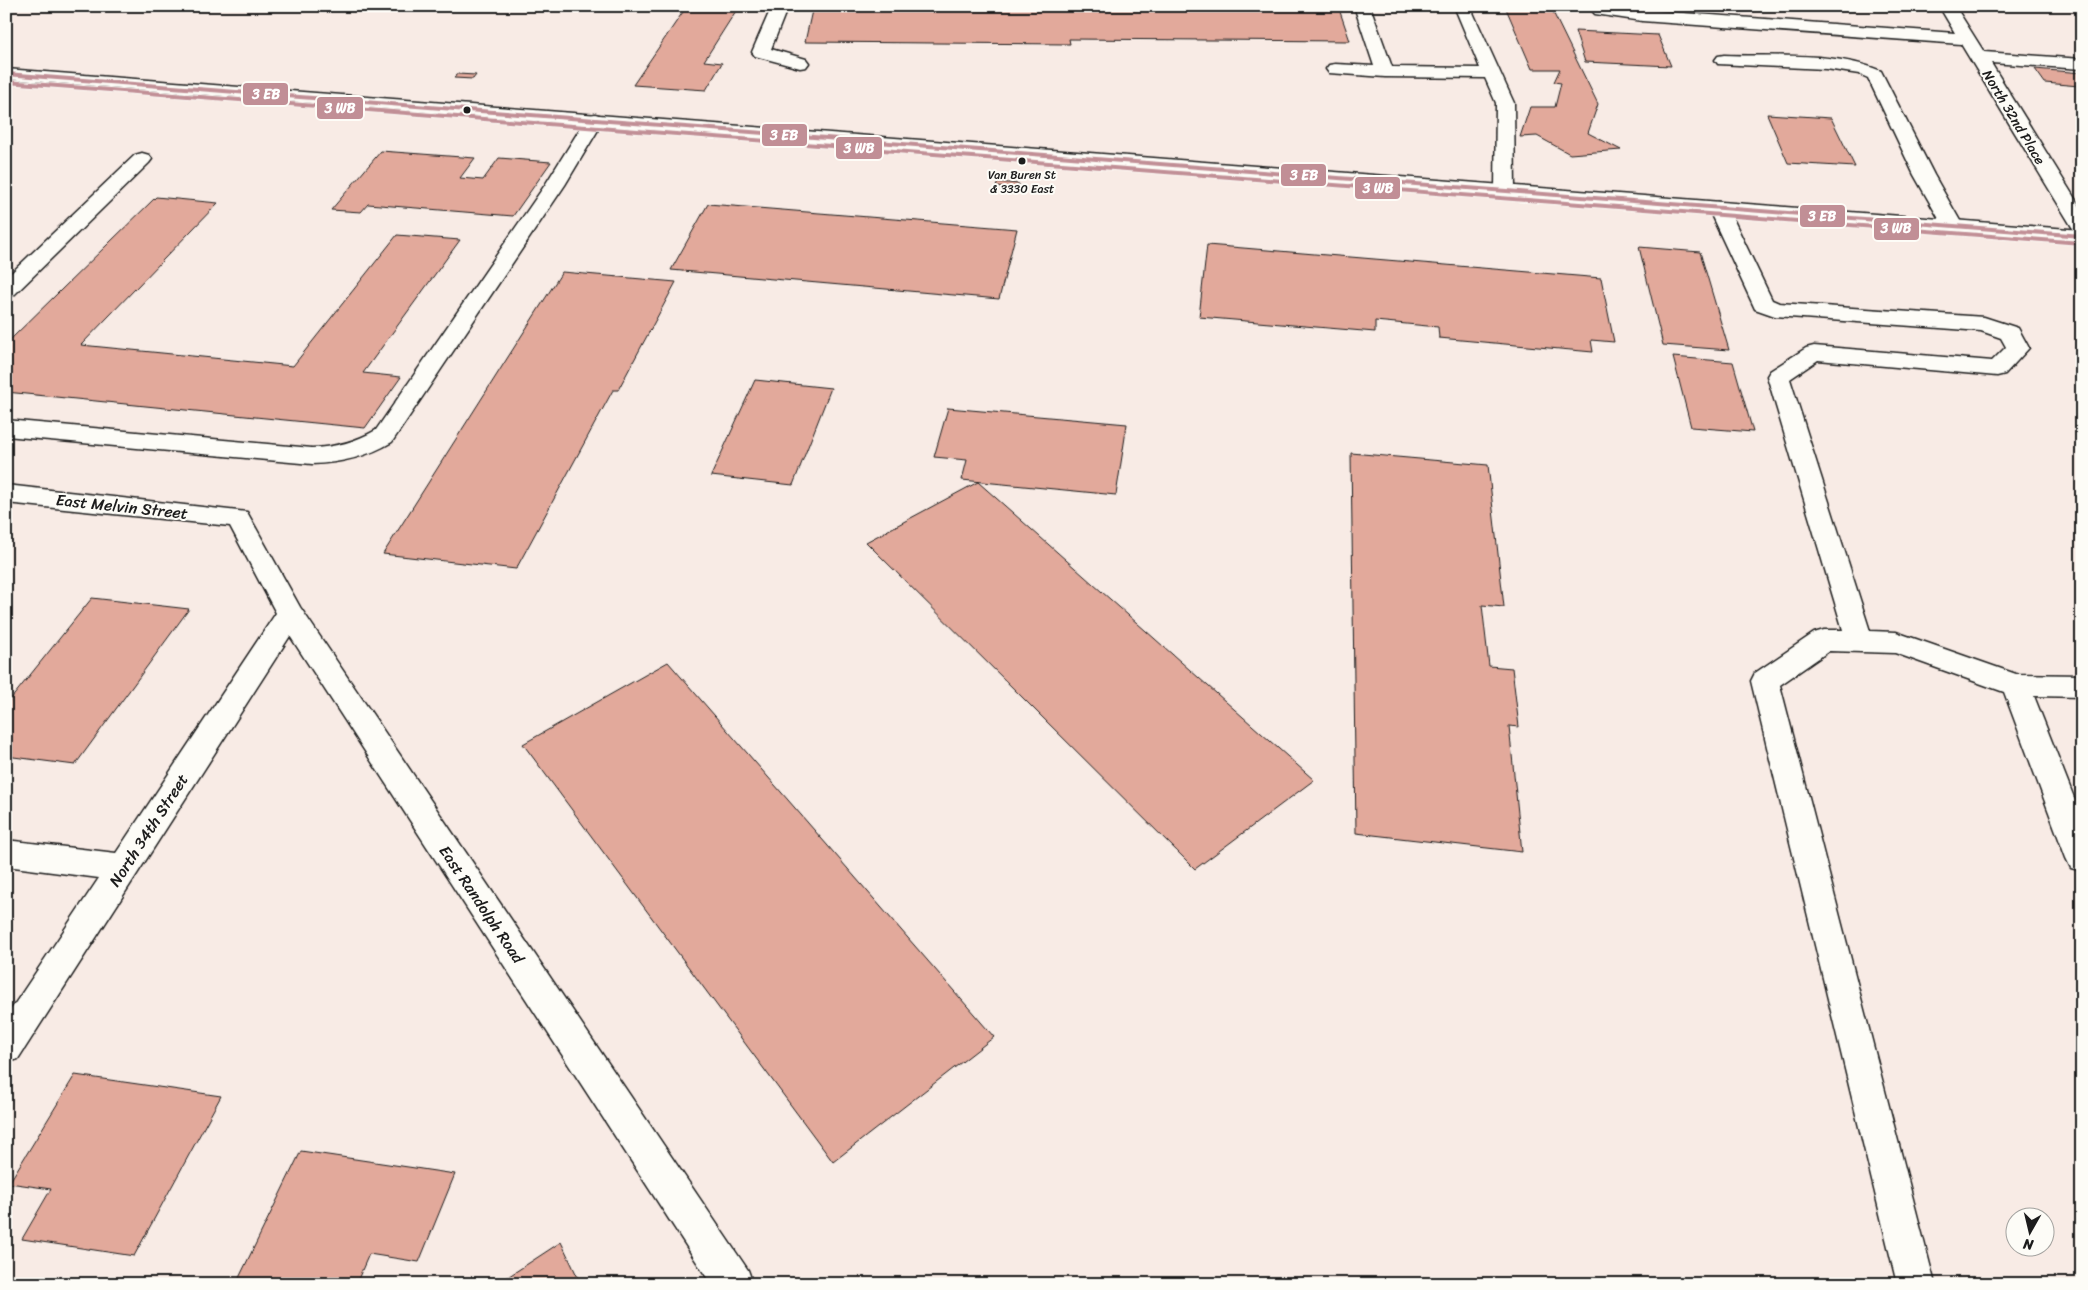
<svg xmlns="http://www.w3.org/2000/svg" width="2088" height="1290" font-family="Sriracha,sans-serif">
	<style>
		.building { fill: #e2a99b; stroke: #1c1c1c }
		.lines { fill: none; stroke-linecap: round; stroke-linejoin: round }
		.minor-casing { stroke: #1c1c1c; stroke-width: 3 }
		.major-casing { stroke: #1c1c1c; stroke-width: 3 }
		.minor { fill: #fdfcf7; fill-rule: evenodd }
		.major { fill: #fdfcf7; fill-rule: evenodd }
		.bus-1-casing { stroke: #fdfcf7; stroke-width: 6 }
		.bus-2-casing { stroke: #fdfcf7; stroke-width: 6 }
		.bus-1 { stroke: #c18f96; stroke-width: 4 }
		.bus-2 { stroke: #c18f96; stroke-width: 4 }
		.bus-dot { fill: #1c1c1c; stroke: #fdfcf7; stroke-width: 2 }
		.labels { text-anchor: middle; stroke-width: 4; stroke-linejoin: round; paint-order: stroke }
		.far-bus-label { font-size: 12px; fill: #1c1c1c; stroke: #fdfcf7 }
		.far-street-label { font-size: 14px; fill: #1c1c1c; stroke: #fdfcf7 }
		.street-label { font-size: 16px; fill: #1c1c1c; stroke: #fdfcf7 }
		.line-badge { stroke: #fdfcf7; stroke-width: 2 }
		.badge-label { font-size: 14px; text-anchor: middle; font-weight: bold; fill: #fff }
	</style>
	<rect width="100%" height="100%" fill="#f8ebe5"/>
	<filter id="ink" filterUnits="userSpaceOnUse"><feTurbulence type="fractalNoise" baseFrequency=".02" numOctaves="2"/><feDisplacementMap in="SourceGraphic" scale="10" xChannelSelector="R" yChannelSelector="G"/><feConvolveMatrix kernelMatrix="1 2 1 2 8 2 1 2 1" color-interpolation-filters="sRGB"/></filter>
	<g filter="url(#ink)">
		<path class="building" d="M687 6H739L704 61 722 63 706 90 633 85Z
			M813 6H1338L1350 41 1069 39 1070 44 805 42Z
			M1505 6H1550L1598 104 1588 133 1621 150 1570 154 1537 136 1520 137 1530 107H1555L1561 83 1554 82 1560 69H1532Z
			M1575 31 1658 35 1671 66 1585 62Z
			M2035 69 2082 73V90L2079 86 2045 83Z
			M457 74 476 75 473 79 454 78Z
			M1767 114 1831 118 1855 167 1788 163Z
			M381 151 475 158 460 178 483 180 499 158 551 162 513 216 368 204 361 212 331 210Z
			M998 182 1019 184 1018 189 996 187Z
			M156 197 218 203 81 345 293 366 397 235 460 240 363 373 401 377 365 428 6 392V339H11Z
			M708 204 1017 229 999 299 671 270Z
			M1207 245 1601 278 1614 342 1591 340 1593 352 1439 338 1438 327 1375 321V332L1199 317Z
			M1639 247 1700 252 1729 350 1663 345Z
			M562 272 676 282 618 390H613L516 569 383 554Z
			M1673 357 1733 362 1753 432 1691 427Z
			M755 380 831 388 793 485 711 476Z
			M948 408 1127 424 1116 495 962 480 967 460 934 457Z
			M1351 453 1488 465 1504 607 1482 605 1489 666 1512 668 1519 727 1509 726 1522 852 1356 833Z
			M978 482 1314 780 1195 869 866 542Z
			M92 598 189 609 75 765 6 756V705Z
			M668 662 994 1037 833 1162 523 744Z
			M75 1075 221 1096 134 1256 22 1239 51 1189 9 1183Z
			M301 1151 455 1174 419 1262 369 1254 356 1284H236Z
			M561 1242 581 1284H497Z"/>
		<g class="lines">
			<defs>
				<path id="minor" d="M772 6H788L771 49 806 59 809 63 806 67 800 68 755 56 752 52Z
					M1354 6H1370L1392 67 1480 68 1454 6H1470L1514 103 1515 191 1512 195H1498L1495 191 1496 103 1485 78 1385 77 1329 73 1326 69 1329 65 1335 64 1374 66Z
					M1588 6 1955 33 1939 6H1955L1984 52 2082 59V69L1991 63 2082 210V233L2075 231 2072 227 1961 44 1642 21 1595 14Z
					M1724 55C1775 57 1834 51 1881 71L1934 175 1963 226 1960 230 1953 232 1946 230 1943 226 1914 175 1868 78 1859 74 1826 69 1718 64 1715 60 1718 56Z
					M595 114 602 116 604 120 565 185 392 442C367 457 341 463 312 464L6 436V420L312 448C336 447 355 442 376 430L545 185 588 116Z
					M142 153 149 155 152 159 149 163 14 295 6 296V278L135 155Z
					M1718 202 1725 204 1728 208 1772 300 1779 303 1984 317 2018 328 2029 348 2005 374 1997 376 1818 360 1790 379 1870 631 1896 632 2016 674 2082 675V697L2034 696 2082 818V871L2071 868 2066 858 2004 692 1895 653 1829 651 1780 685 1935 1284H1897L1751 681 1755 673 1814 633 1824 630H1843L1767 376 1770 371 1806 348 1814 346 1992 361 2006 347 2001 338 1981 331 1775 316 1755 309 1708 208 1711 204Z
					M6 485 247 512 300 607 748 1270 753 1284H711L290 636 18 1059 6 1063V1017L99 878 6 866V840L116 853 276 613 230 526 6 503Z"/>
				<path id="major" d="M6 69 2082 230V242L6 79Z"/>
			</defs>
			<use href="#minor" class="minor-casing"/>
			<use href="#major" class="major-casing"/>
			<use href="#minor" class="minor"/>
			<use href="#major" class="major"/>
			<defs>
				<path id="bus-1" d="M6 74 2082 236"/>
				<path id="bus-2" d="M6 82 2081 243"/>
			</defs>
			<use href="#bus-1" class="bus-1-casing"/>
			<use href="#bus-2" class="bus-2-casing"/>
			<use href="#bus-1" class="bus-1"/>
			<use href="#bus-2" class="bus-2"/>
		</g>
	</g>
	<g class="bus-dot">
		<circle cx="467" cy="110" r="4.5"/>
		<circle cx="1022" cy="161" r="4.5"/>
	</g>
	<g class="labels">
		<g class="far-bus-label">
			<text x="1022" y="179">Van Buren St<tspan x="1022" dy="14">&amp; 3330 East</tspan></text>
		</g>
		<g class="far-street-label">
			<text transform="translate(2014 117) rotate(59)" y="5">North 32nd Place</text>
		</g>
		<g class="street-label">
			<text transform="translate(122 506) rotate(6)" y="6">East Melvin Street</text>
			<text transform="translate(148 830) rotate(-57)" y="6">North 34th Street</text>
			<text transform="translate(482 904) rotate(56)" y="6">East Randolph Road</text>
		</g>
	</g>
	<g class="line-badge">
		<rect x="242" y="82" width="47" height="24" rx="5" fill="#c18f96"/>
		<rect x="316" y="96" width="48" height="24" rx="5" fill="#c18f96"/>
		<rect x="761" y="123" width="47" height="24" rx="5" fill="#c18f96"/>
		<rect x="835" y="136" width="48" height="24" rx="5" fill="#c18f96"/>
		<rect x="1280" y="163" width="47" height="24" rx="5" fill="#c18f96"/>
		<rect x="1354" y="176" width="47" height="24" rx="5" fill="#c18f96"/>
		<rect x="1799" y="204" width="47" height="24" rx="5" fill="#c18f96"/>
		<rect x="1873" y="217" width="47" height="24" rx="5" fill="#c18f96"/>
	</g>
	<g class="badge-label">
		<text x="266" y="99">3 EB</text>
		<text x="340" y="113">3 WB</text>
		<text x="784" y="140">3 EB</text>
		<text x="859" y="153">3 WB</text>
		<text x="1304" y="180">3 EB</text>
		<text x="1378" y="193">3 WB</text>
		<text x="1822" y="221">3 EB</text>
		<text x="1896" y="233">3 WB</text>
	</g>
	<rect width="2088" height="1290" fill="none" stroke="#fdfcf7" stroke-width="25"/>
	<rect x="12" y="12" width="2063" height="1265" fill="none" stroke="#1c1c1c" stroke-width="2" filter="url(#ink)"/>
	<g transform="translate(2030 1232) rotate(188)"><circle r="24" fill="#fdfcf7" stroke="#a3a29f"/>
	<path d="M0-4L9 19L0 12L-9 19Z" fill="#1c1c1c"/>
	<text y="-8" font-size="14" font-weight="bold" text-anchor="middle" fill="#1c1c1c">N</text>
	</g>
</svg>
